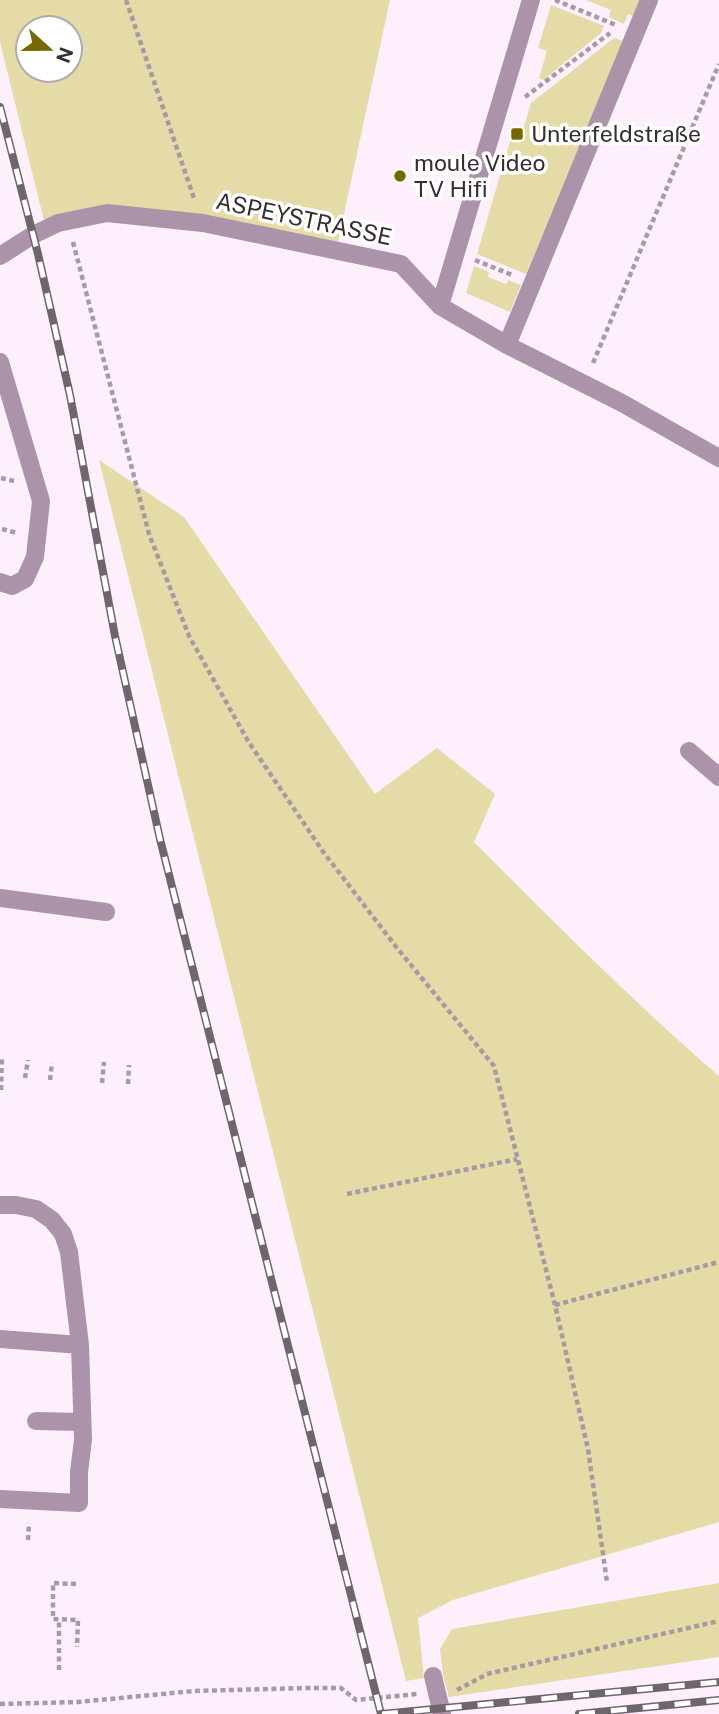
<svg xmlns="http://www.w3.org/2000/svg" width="719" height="1714" font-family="'Public Sans',sans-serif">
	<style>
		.green { fill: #e4dba6; fill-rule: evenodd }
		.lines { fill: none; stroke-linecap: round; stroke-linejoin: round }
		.path { stroke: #a69ba5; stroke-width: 4.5; stroke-dasharray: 5 3.5; stroke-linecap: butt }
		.minor { stroke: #ab93a9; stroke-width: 18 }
		.rail-casing { stroke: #6e656d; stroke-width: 8 }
		.rail { stroke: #fff; stroke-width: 5; stroke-dasharray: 16; stroke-linecap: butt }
		.poi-dot { fill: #766800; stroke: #fff; stroke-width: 2.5 }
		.labels { text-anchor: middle; stroke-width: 7; stroke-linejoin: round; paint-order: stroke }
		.poi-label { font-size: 23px; fill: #342d34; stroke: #fff; text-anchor: start }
		.street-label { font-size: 23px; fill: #342d34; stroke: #fff }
	</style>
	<rect width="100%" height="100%" fill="#feeffc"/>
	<path class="green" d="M0 0H390L338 242 152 216 46 229 0 42ZM28 28H70V70H28Z
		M586 0H639L633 16 628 14 624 24 609 17 611 10Z
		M551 5 604 26 601 33 543 80 539 78 547 51 538 48Z
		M614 38 623 41 526 274 477 254 511 138 520 140 531 103Z
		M474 266 489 272 488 277 506 284 508 280 521 285 510 312 466 293Z
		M99 460 184 517 375 794 437 748 495 794 474 842C554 922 633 1002 719 1076V1522L453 1600 418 1618 424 1678 406 1681Z
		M719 1583V1657L449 1697 443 1675 440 1649 452 1629Z"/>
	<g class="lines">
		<path class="path" d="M126 0 195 201
			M555 0 616 25
			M525 97 610 33
			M73 242 149 534 189 636 248 741 324 853 397 948 494 1066 555 1305 588 1449 607 1582
			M475 260 512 275
			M593 363 719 64
			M1 478 14 481
			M2 529 17 533
			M25 1078 28 1060
			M50 1080 52 1063
			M102 1083 104 1062
			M128 1084 129 1065
			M1 1090 2 1057
			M347 1194 517 1159
			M555 1305 719 1262
			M28 1540 29 1523
			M76 1584 53 1583V1619L78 1620 77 1647
			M59 1670V1619
			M457 1690 487 1674 719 1621
			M0 1704 78 1702 194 1691 307 1688H341L356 1700 417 1694"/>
		<path class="minor" d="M0 256 33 235 58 223 107 213 203 223 401 264 440 306 507 345 622 403 719 458
			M440 306 531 0
			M507 345 649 0
			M0 362 41 501 35 557 25 579 12 586 0 582
			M689 751 719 777
			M0 898 106 912
			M0 1205H16L36 1209 52 1220 63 1234 69 1252 80 1345 83 1440 79 1472V1503L0 1499
			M0 1339 80 1345
			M36 1421 82 1422
			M433 1676 442 1714"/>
		<defs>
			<path id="rail" d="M0 107 38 254 70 395 115 636 160 839 381 1714
				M382 1714 719 1682
				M579 1714 719 1700"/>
		</defs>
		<use href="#rail" class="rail-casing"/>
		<use href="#rail" class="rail"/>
	</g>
	<g class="poi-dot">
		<rect x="510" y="127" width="14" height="14" rx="3.5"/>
		<circle cx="400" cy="176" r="7"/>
	</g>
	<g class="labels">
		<g class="poi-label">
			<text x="531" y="142">Unterfeldstraße</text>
			<text x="414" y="171">moule Video<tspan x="414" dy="26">TV Hifi</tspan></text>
		</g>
		<g class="street-label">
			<text transform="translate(304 219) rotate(12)" y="8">ASPEYSTRASSE</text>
		</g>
	</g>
	<g transform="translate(49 49) rotate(111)"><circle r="33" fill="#ffffff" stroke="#aeabae" stroke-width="2"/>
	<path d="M0-5L12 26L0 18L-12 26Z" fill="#766800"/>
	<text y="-10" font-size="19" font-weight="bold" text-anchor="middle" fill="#342d34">N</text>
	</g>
</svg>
